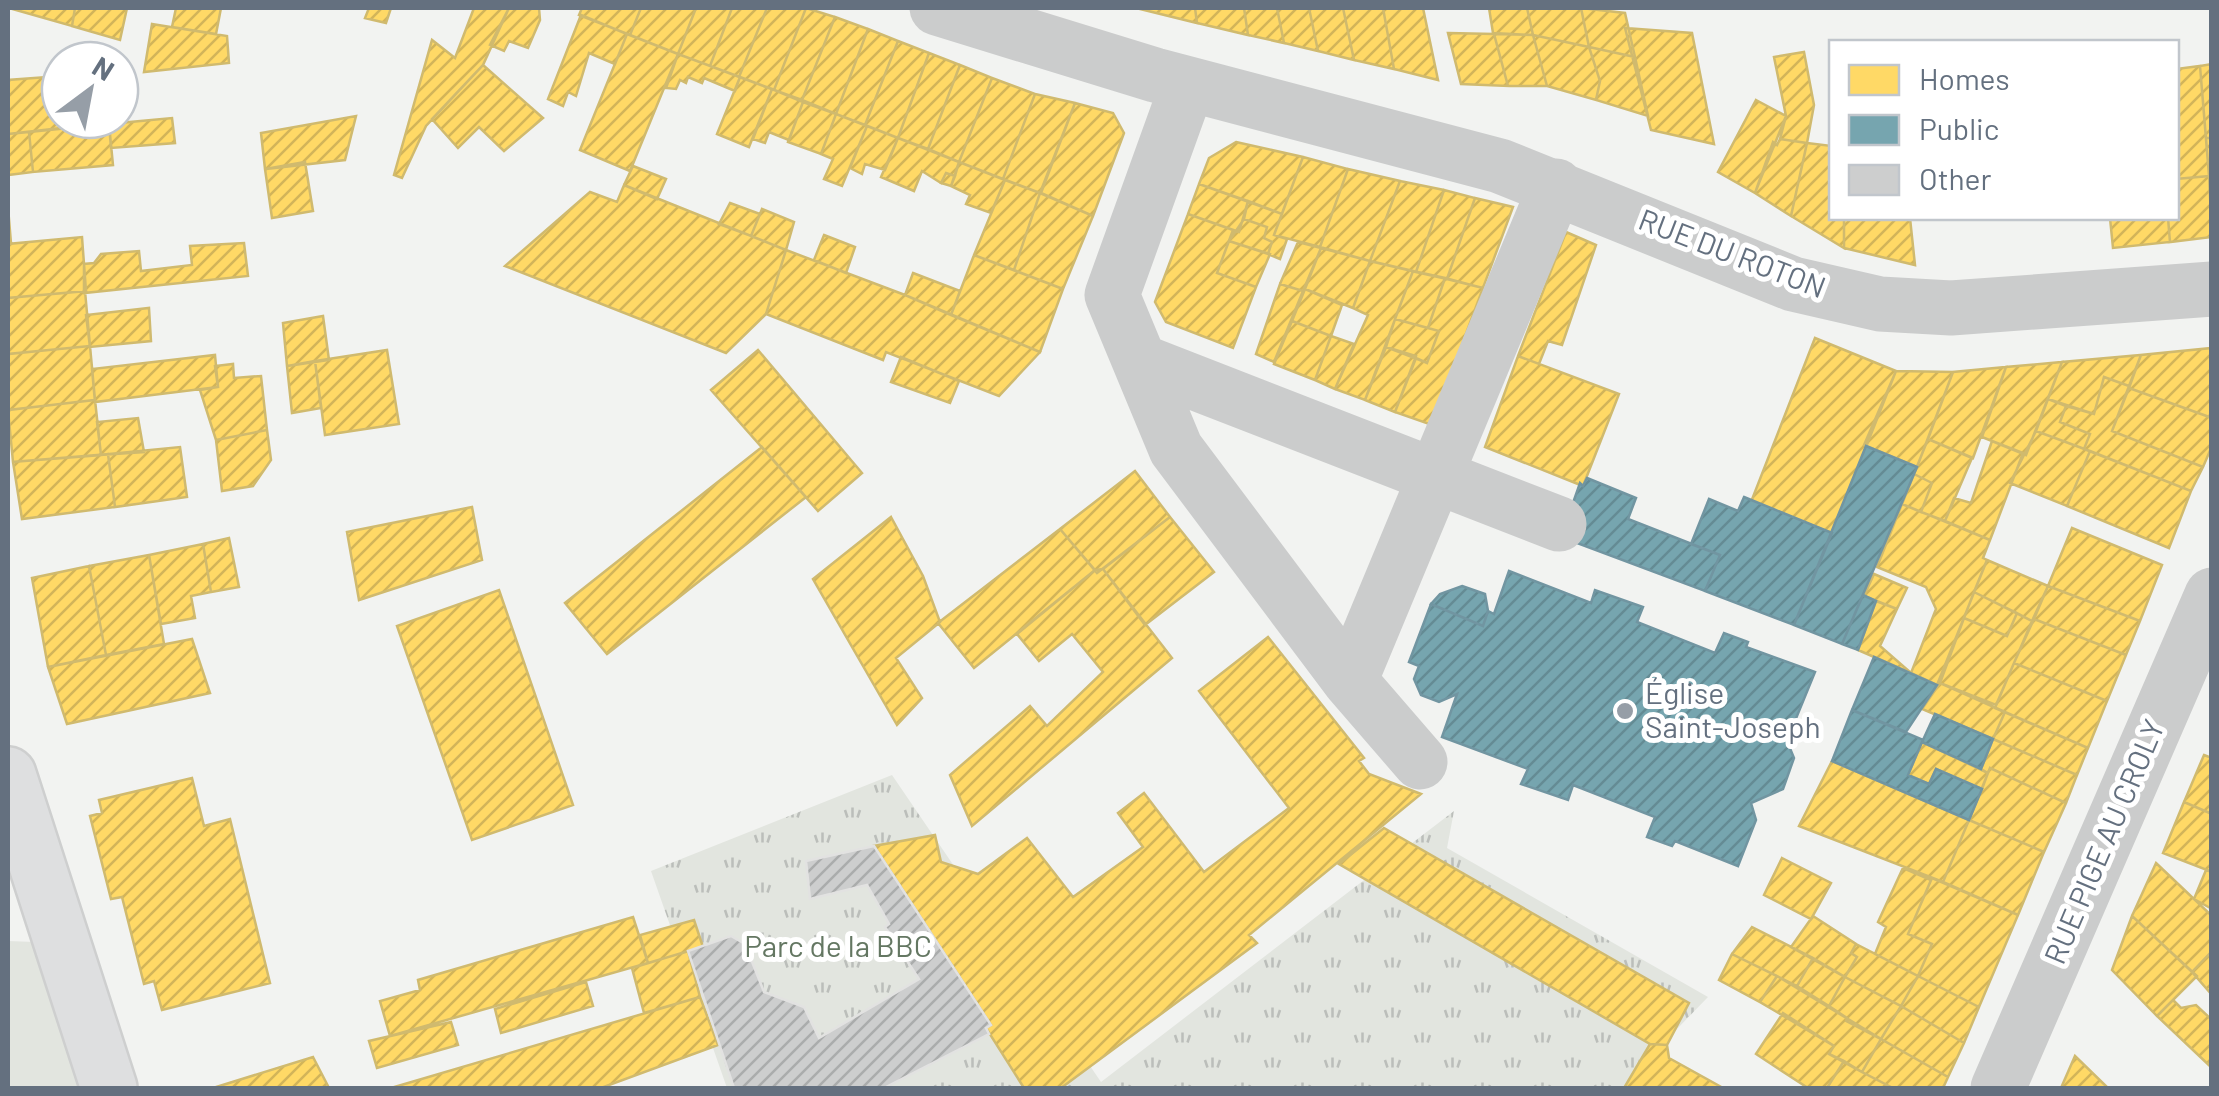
<svg xmlns="http://www.w3.org/2000/svg" width="2219" height="1096" font-family="Barlow,sans-serif">
	<style>
		.green { fill: #e2e5df }
		.park { fill: url(#park-tufts) }
		.homes { fill: url(#homes-hatch); stroke: #d0ba6e; stroke-width: 2.5 }
		.public { fill: url(#public-hatch); stroke: #7195a1; stroke-width: 2.5 }
		.building { fill: url(#building-hatch); stroke: #e2e2e1; stroke-width: 2.5 }
		.lines { fill: none; stroke-linecap: round; stroke-linejoin: round }
		.secondary-casing { stroke: #cecfcf; stroke-width: 60 }
		.street { stroke: #cbcccc; stroke-width: 55 }
		.secondary { stroke: #dedfe0; stroke-width: 55 }
		.poi-dot { fill: #969ea7; stroke: #fff; stroke-width: 4 }
		.labels { text-anchor: middle; stroke-width: 10; stroke-linejoin: round; paint-order: stroke }
		.street-label { font-size: 30px; fill: #64707f; stroke: #fff }
		.poi-label { font-size: 30px; fill: #64707f; stroke: #fff; text-anchor: start }
		.park-label { font-size: 30px; fill: #647762; stroke: #fff }
	</style>
	<defs>
		<pattern id="park-tufts" width="24" height="20" patternUnits="userSpaceOnUse" patternTransform="scale(2.5)"><rect width="24" height="20" fill="#e2e5df"/><path d="M3 7l-1-3M5 7V3M7 7l1-3M15 17l-1-3M17 17v-4M19 17l1-3" fill="none" stroke="#bbbeba"/></pattern>
		<pattern id="homes-hatch" width="6" height="6" patternUnits="userSpaceOnUse" patternTransform="scale(2.5)"><rect width="6" height="6" fill="#ffd966"/><path d="M-1 1l2-2M0 6l6-6M5 7l2-2" fill="none" stroke="#d2b459"/></pattern>
		<pattern id="public-hatch" width="6" height="6" patternUnits="userSpaceOnUse" patternTransform="scale(2.5)"><rect width="6" height="6" fill="#76a5af"/><path d="M-1 1l2-2M0 6l6-6M5 7l2-2" fill="none" stroke="#648b94"/></pattern>
		<pattern id="building-hatch" width="6" height="6" patternUnits="userSpaceOnUse" patternTransform="scale(2.5)"><rect width="6" height="6" fill="#cdcece"/><path d="M-1 1l2-2M0 6l6-6M5 7l2-2" fill="none" stroke="#aaacac"/></pattern>
	</defs>
	<rect width="100%" height="100%" fill="#f2f3f1"/>
	<path class="green" d="M8 941 61 943 78 1088H8Z"/>
	<path class="park" d="M892 775 1101 1082 1454 811 1447 848 1708 997 1644 1063 1679 1088H727L651 871Z"/>
	<path class="homes" d="M9 8H75L72 26Z
		M75 8H127L120 40 72 26Z
		M176 8H221L216 34 172 27Z
		M369 8H391L386 23 365 18Z
		M474 8H509L483 65 426 126 402 178 394 175 432 40 455 58Z
		M509 8H539L540 20 528 48 509 41 504 51 490 45Z
		M582 8H641L630 35 579 15Z
		M641 8H696L678 54 630 35Z
		M696 8H732L710 66 678 54Z
		M732 8H767L739 77 710 66Z
		M767 8H806L774 90 739 77Z
		M806 8 835 17 802 100 774 90Z
		M1136 8H1195L1197 23Z
		M1195 8H1244L1248 35 1197 23Z
		M1244 8H1277L1284 43 1248 35Z
		M1277 8H1309L1318 51 1284 43Z
		M1309 8H1343L1354 60 1318 51Z
		M1343 8H1383L1394 69 1354 60Z
		M1383 8H1423L1438 80 1394 69Z
		M1489 8H1527L1533 35 1493 33Z
		M1527 8H1581L1589 47 1533 35Z
		M1581 8 1625 13 1635 57 1589 47Z
		M581 15 627 34 615 64 589 53 576 96 568 92 563 106 548 99Z
		M835 17 868 29 836 114 802 100Z
		M152 24 227 36 229 63 144 72Z
		M1625 28 1692 33 1714 144 1651 130Z
		M868 29 898 41 865 125 836 114Z
		M1448 33 1494 34 1508 86 1461 84Z
		M627 34 678 54 630 171 580 150Z
		M1494 34 1533 35 1547 86H1508Z
		M1533 35 1589 47 1600 81 1596 100 1547 86Z
		M898 41 929 53 898 138 865 125Z
		M1589 47 1635 57 1648 116 1596 100 1600 81Z
		M1804 52 1814 105 1807 143 1780 139 1786 116 1774 57Z
		M929 53 960 65 928 149 898 138Z
		M678 54 740 77 735 91 704 78 702 83 688 77 686 83 680 80 676 89 666 88Z
		M2212 64V138H2206L2200 66Z
		M483 65 543 118 504 151 479 127 458 148 432 119Z
		M960 65 992 78 959 162 928 149Z
		M2200 66 2209 176 2176 179V69Z
		M60 76V120H70V127L8 134V80Z
		M740 77 772 89 749 147 717 134Z
		M992 78 1035 94 1003 179 959 162Z
		M772 89 803 102 789 140 769 132 765 143 753 139Z
		M1035 94 1075 103 1040 193 1003 179Z
		M1756 100 1786 116 1755 193 1718 172Z
		M803 102 836 114 821 154 788 142Z
		M1075 103 1113 113 1124 133 1093 216 1041 193Z
		M836 114 867 126 842 186 824 179 833 159 821 154Z
		M356 116 345 160 265 169 261 133Z
		M172 118 175 143 111 148 109 124Z
		M70 120H109V124L70 127Z
		M109 124 113 165 33 172 29 132Z
		M867 126 898 138 885 170 865 164 862 174 850 168Z
		M29 132 33 172 8 175V134Z
		M898 138 959 162 955 176 946 173 941 183 922 171 914 191 881 177Z
		M2206 138H2212V190L2209 176Z
		M1780 139 1807 143 1791 216 1755 193 1773 142 1777 145Z
		M1236 142 1303 157 1282 214 1199 184 1209 158Z
		M1807 143 1832 146V218H1844V248L1791 216Z
		M1303 157 1348 169 1320 247 1274 235Z
		M305 162 313 211 272 218 265 169Z
		M959 162 1005 180 991 213 966 204 970 195 951 186Z
		M633 166 666 179 657 199 624 185Z
		M1348 169 1400 181 1370 261 1320 247Z
		M946 173 955 176 951 186 941 183Z
		M2209 176 2212 237 2170 242 2168 218H2176V179Z
		M1005 180 1040 193 1014 270 974 255Z
		M1400 181 1444 190 1416 272 1370 261Z
		M1199 184 1248 201 1239 232 1188 214Z
		M624 185 786 250 766 314 726 353 505 266 590 192 617 202Z
		M1444 190 1475 198 1447 279 1416 272Z
		M1040 193 1093 216 1063 289 1014 270Z
		M1475 198 1513 207 1483 288 1447 279Z
		M1248 201 1282 214 1274 235 1287 239 1280 259 1268 254 1272 242 1264 238 1267 227 1244 219Z
		M730 203 760 214 751 236 719 224Z
		M8 207 11 243 8 244Z
		M762 209 794 222 786 250 751 236Z
		M1188 214 1233 230 1217 273 1256 287 1233 348 1166 322 1155 302Z
		M1844 218H1910L1915 265 1844 248Z
		M2110 218H2168L2170 242 2113 248Z
		M1244 219 1267 227 1264 238 1272 242 1268 254 1229 241Z
		M1566 232 1596 245 1562 345 1548 341 1539 364 1518 356Z
		M824 235 855 247 846 273 814 260Z
		M82 237 86 291 8 298V244Z
		M1229 241 1270 254 1256 287 1217 273Z
		M1298 242 1321 248 1303 291 1280 284Z
		M244 243 248 276 84 293V264L94 263 101 254 139 251 141 271 192 265 190 246Z
		M1321 248 1370 261 1353 308 1305 289Z
		M786 250 905 295 1040 352 999 396 886 352 883 360 766 314Z
		M974 255 1063 289 1040 352 951 315Z
		M1370 261 1413 271 1365 400 1335 389 1368 315 1353 308Z
		M1413 271 1445 278 1428 328 1395 319Z
		M913 273 960 291 951 315 905 295Z
		M1445 278 1483 288 1432 425 1395 412 1416 358 1427 363 1439 331 1428 328Z
		M1280 284 1303 291 1274 362 1256 354Z
		M1305 289 1342 305 1331 336 1292 321Z
		M85 291 90 346 8 354V298Z
		M149 308 151 341 90 347 86 315Z
		M323 316 329 360 287 366 283 323Z
		M1395 319 1439 331 1427 363 1386 347Z
		M1292 321 1331 336 1315 380 1274 364Z
		M1331 336 1354 344 1335 389 1315 380Z
		M1815 338 1896 371 1832 533 1751 502Z
		M90 346 95 400 8 410V354Z
		M1386 347 1416 356 1395 412 1365 400Z
		M2212 348V418L2129 388 2141 355Z
		M387 350 399 424 325 435 315 361Z
		M758 350 862 473 818 511 711 390Z
		M215 355 218 387 95 402 92 369Z
		M2141 355 2129 386 2104 377 2094 414 2048 399 2062 362Z
		M1518 356 1619 394 1583 486 1485 447Z
		M901 357 959 381 950 403 891 382Z
		M315 361 321 408 292 413 287 366Z
		M2062 362 2026 455 1982 437 2006 367Z
		M233 364 234 378 261 376 267 430 216 440 200 390 218 387 215 366Z
		M2006 367 1973 458 1928 439 1953 372Z
		M1896 371 1953 372 1917 467 1864 445Z
		M2104 377 2129 386 2112 431 2203 467 2191 491 2084 449 2090 434 2060 422 2066 406 2094 414Z
		M2129 388 2212 418V446L2203 467 2112 431Z
		M2048 399 2066 406 2060 422 2090 434 2084 449 2036 431Z
		M95 400 101 455 13 462 8 410Z
		M138 418 144 452 101 455 97 422Z
		M267 430 271 460 253 486 222 491 216 440Z
		M2036 431 2090 451 2067 506 2010 483Z
		M1928 439 1972 458 1945 521 1921 512 1932 483 1914 474Z
		M1992 441 2023 453 1990 540 1945 521 1954 498 1971 503Z
		M180 447 187 497 115 507 108 454Z
		M762 447 806 497 607 654 565 603Z
		M2090 451 2191 491 2169 548 2067 506Z
		M108 454 115 507 22 519 13 462Z
		M1135 471 1170 517 1097 573 1060 529Z
		M1914 474 1932 483 1921 512 1902 504Z
		M1902 504 1990 540 1983 558 1987 560 1937 685 1911 673 1936 609 1926 587 1877 567Z
		M472 507 482 560 359 600 347 532Z
		M891 517 923 576 940 622 896 658 922 698 897 725 813 579Z
		M1170 517 1214 572 1145 625 1103 569Z
		M2072 528 2162 565 2140 621 2048 586Z
		M1060 529 1095 570 974 668 938 623Z
		M229 538 239 587 211 592 203 544Z
		M203 544 211 592 191 596 195 618 161 624 149 555Z
		M149 555 164 644 106 655 89 566Z
		M1987 560 2048 586 2032 621 1974 592Z
		M89 566 106 655 48 667 32 578Z
		M1103 569 1172 658 972 826 950 775 1030 706 1047 726 1103 672 1072 634 1039 661 1017 634 1095 570Z
		M1874 574 1907 588 1897 609 1864 596Z
		M2048 586 2140 621 2126 655 2034 619Z
		M499 590 573 805 472 840 397 626Z
		M1974 592 2017 613 2007 636 1964 618Z
		M1876 601 1897 609 1880 646 1911 673 1858 650Z
		M2017 613 2032 621 1996 705 1940 683 1964 618 2007 636Z
		M2034 619 2126 655 2107 701 2014 663Z
		M1268 637 1364 758 1359 761 1369 774 1421 794 1249 935 1257 943 1061 1088H1024L986 1028 991 1025 874 846 935 835 941 862 978 874 1027 838 1073 897 1143 847 1118 813 1144 793 1204 872 1289 808 1199 691Z
		M192 639 210 693 67 724 48 667Z
		M2014 663 2107 701 2088 748 1995 708Z
		M1940 683 2005 712 1993 739 1922 709Z
		M2005 712 2088 748 2077 775 1993 739Z
		M1993 739 2077 775 2066 803 1990 768 1988 773 1981 769Z
		M1922 742 1988 773 1982 789 1936 769 1929 784 1908 775Z
		M2204 755 2212 758V814L2184 802Z
		M1832 761 1969 820 1943 882 1799 826Z
		M1990 768 2066 803 2044 852 1969 820Z
		M192 778 204 826 230 819 270 983 162 1010 154 981 144 984 122 897 111 899 90 816 102 813 99 800Z
		M2184 802 2212 814V872L2163 853Z
		M1969 820 2044 852 2018 915 1943 882Z
		M1384 828 1689 1003 1667 1045 1650 1044 1339 864Z
		M1782 858 1831 883 1811 919 1764 895Z
		M2156 863 2212 916V951L2192 972 2132 916Z
		M1903 868 1931 880 1908 934 1932 944 1918 976 1875 954 1886 927 1878 922Z
		M2206 870 2212 872V909L2194 899Z
		M1932 878 2018 915 1979 1007 1918 976 1932 944 1908 934Z
		M1813 916 1856 944 1851 953 1857 957 1845 977 1791 947Z
		M2132 916 2197 976 2157 1016 2112 970Z
		M633 917 648 963 390 1036 380 1001 420 990 418 980Z
		M694 920 703 947 648 963 640 935Z
		M1752 927 1813 958 1797 986 1732 954Z
		M1856 944 1918 976 1901 1006 1845 977 1857 957 1851 953Z
		M688 951 700 997 644 1013 632 968Z
		M2212 951V995L2192 972Z
		M1732 954 1777 976 1760 1002 1719 980Z
		M1813 958 1845 977 1829 1006 1797 986Z
		M1777 976 1881 1039 1862 1072 1829 1054 1834 1046 1760 1002Z
		M1918 976 1979 1007 1964 1043 1901 1006Z
		M1845 977 1901 1006 1881 1039 1846 1021 1847 1018 1829 1006Z
		M586 982 593 1006 501 1033 495 1009Z
		M700 997 718 1045 601 1088H391Z
		M2173 1000 2181 1008 2196 1005 2212 1020V1068L2157 1016Z
		M1901 1006 1964 1043 1948 1077 1881 1039Z
		M1783 1013 1834 1046 1829 1054 1844 1061 1827 1088H1808L1756 1054Z
		M451 1022 458 1045 377 1068 369 1041Z
		M1881 1039 1948 1077 1943 1088H1893L1862 1072Z
		M1650 1044 1667 1045 1669 1058 1723 1088H1624Z
		M2075 1056 2108 1088H2061Z
		M313 1057 329 1088H213Z
		M1844 1061 1862 1072 1893 1088H1827Z"/>
	<path class="public" d="M1866 446 1917 467 1842 644 1794 625Z
		M1587 478 1636 498 1628 519 1720 555 1705 591 1561 537 1580 483 1583 486Z
		M1744 497 1832 533 1794 625 1705 591 1720 555 1691 544 1709 499 1738 511Z
		M1509 571 1591 603 1595 590 1643 607 1637 622 1715 653 1724 633 1748 642 1746 647 1815 672 1795 721 1782 729 1794 758 1783 789 1751 803 1756 820 1738 866 1675 841 1672 846 1647 837 1655 817 1573 785 1568 800 1521 784 1528 769 1442 737 1457 694 1439 702 1421 695 1414 679 1419 666 1409 662 1431 604 1483 626 1488 611 1494 614Z
		M1462 586 1485 594 1488 611 1483 626 1431 604 1440 594Z
		M1863 595 1876 601 1858 650 1842 644Z
		M1874 657 1937 685 1906 732 1852 710Z
		M1852 710 1923 740 1935 714 1993 739 1981 769 1922 742 1908 775 1929 784 1936 769 1982 789 1969 820 1832 761Z"/>
	<path class="building" d="M874 846 991 1025 986 1028 989 1034 884 1088H734L688 951 731 936 745 944 764 992 804 1007 819 1038 919 979 885 927 889 924 867 885 810 899 806 861Z"/>
	<g class="lines">
		<defs>
			<path id="secondary" d="M8 775 109 1088"/>
		</defs>
		<use href="#secondary" class="secondary-casing"/>
		<path class="street" d="M937 8 1155 75 1500 166 1793 284 1880 304 1951 308 2212 289
			M1188 84 1112 295 1176 449 1350 681 1556 186
			M1142 362 1559 524
			M1350 681 1420 762
			M1998 1088 2212 595"/>
		<use href="#secondary" class="secondary"/>
	</g>
	<circle class="poi-dot" cx="1625" cy="711" r="10"/>
	<g class="labels">
		<g class="street-label">
			<text transform="translate(1732 254) rotate(21)" y="10">RUE DU ROTON</text>
			<text transform="translate(2105 842) rotate(-67)" y="10">RUE PIGE AU CROLY</text>
		</g>
		<g class="poi-label">
			<text x="1645" y="704">Église<tspan x="1645" dy="34">Saint-Joseph</tspan></text>
		</g>
		<g class="park-label">
			<text x="838" y="957">Parc de la BBC</text>
		</g>
	</g>
	<rect width="2219" height="1096" fill="none" stroke="#64707f" stroke-width="20"/>
	<rect x="1829" y="40" width="350" height="180" fill="#ffffff" stroke="#c1c6cc" stroke-width="2.5"/>
	<rect x="1849" y="65" width="50" height="30" fill="#ffd966" stroke="#c1c6cc" stroke-width="2.5"/>
	<text x="1919" y="90" font-size="30" fill="#64707f">Homes</text>
	<rect x="1849" y="115" width="50" height="30" fill="#76a5af" stroke="#c1c6cc" stroke-width="2.5"/>
	<text x="1919" y="140" font-size="30" fill="#64707f">Public</text>
	<rect x="1849" y="165" width="50" height="30" fill="#cdcece" stroke="#c1c6cc" stroke-width="2.5"/>
	<text x="1919" y="190" font-size="30" fill="#64707f">Other</text>
	<g transform="translate(90 90) rotate(32)"><circle r="48" fill="#ffffff" stroke="#c1c6cc" stroke-width="2.5"/>
	<path d="M0-8L18 38L0 25L-18 38Z" fill="#969ea7"/>
	<text y="-15" font-size="28" font-weight="bold" text-anchor="middle" fill="#64707f">N</text>
	</g>
</svg>
